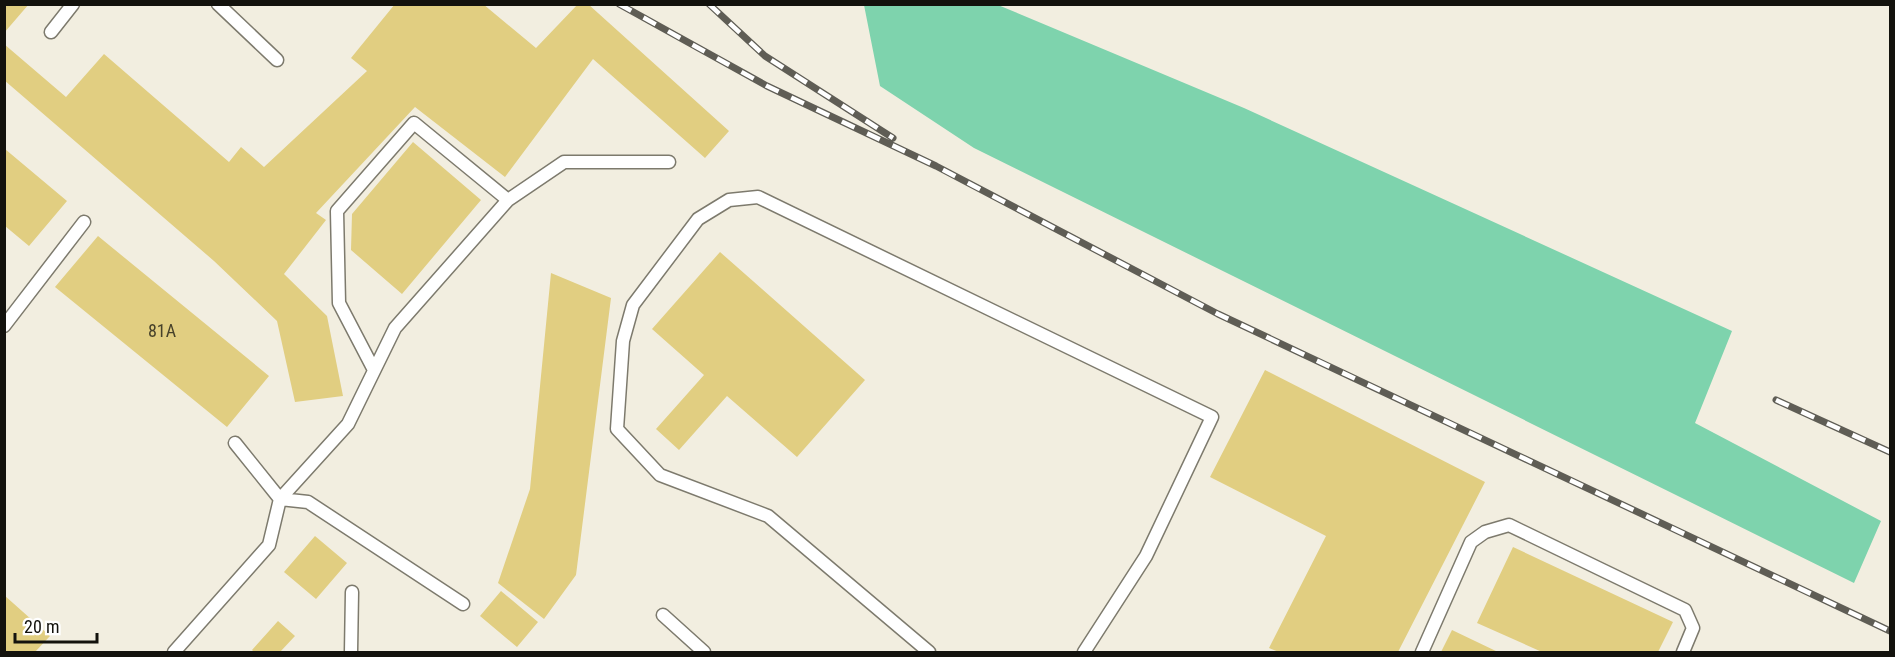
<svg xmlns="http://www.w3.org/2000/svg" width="1895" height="657" font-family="'Roboto Condensed',sans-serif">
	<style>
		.forest { fill: #7ed3ad }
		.building { fill: #e1ce81 }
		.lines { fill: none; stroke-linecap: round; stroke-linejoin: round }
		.service-casing { stroke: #7d7a6d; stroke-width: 15 }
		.service { stroke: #fff; stroke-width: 12 }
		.rail-casing { stroke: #5f5d55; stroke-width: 7 }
		.rail { stroke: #fff; stroke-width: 4.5; stroke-dasharray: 14; stroke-linecap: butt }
		.labels { text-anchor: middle; stroke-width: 5; stroke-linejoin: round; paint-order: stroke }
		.number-label { font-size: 18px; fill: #46412a }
	</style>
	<rect width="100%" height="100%" fill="#f2eee0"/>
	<path class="forest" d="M864 5H998L1244 108 1732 331 1695 423 1881 521 1854 583 974 148 880 86Z"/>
	<path class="building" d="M4 4H29L4 33Z
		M395 4H483L536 48 578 4H588L729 131 705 158 593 59 505 177 415 107 316 213 326 220 284 274 327 316 343 396 295 402 277 321 214 261 4 80V44L66 97 104 54 229 162 241 147 264 167 367 71 351 58Z
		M413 142 481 200 402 294 351 250 352 214Z
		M5 149 67 201 29 246 5 226Z
		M98 236 269 376 227 427 55 287Z
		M720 252 865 380 797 457 727 396 679 450 656 429 704 375 652 329Z
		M551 273 611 298 576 575 544 619 498 583 530 489Z
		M1265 370 1485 482 1398 652H1279L1269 648 1326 536 1210 477Z
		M315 536 347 563 316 599 284 572Z
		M1513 547 1673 622 1658 652H1542L1477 623Z
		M501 591 538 622 517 647 480 616Z
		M4 595 50 636 35 652H4Z
		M278 621 295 636 280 652H254L252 650Z
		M1452 630 1498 652H1441Z"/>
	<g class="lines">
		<defs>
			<path id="service" d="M218 4 277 60
				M51 32 73 4
				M508 200 564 162H669
				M4 326 84 222
				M235 443 280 499 308 502 463 604
				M663 615 704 652
				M174 652 269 545 280 499 348 424 395 328 508 200 414 123 337 211 339 303 374 370
				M351 652 352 592
				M929 652 768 516 660 475 617 429 623 341 633 305 698 219 729 200 758 197 1212 417 1146 556 1084 652
				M1422 652 1471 542 1485 532 1509 525 1685 610 1693 628 1683 652"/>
		</defs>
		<use href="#service" class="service-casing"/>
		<use href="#service" class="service"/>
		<defs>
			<path id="rail" d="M619 4 767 86 936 166 1218 314 1890 631
				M709 4 765 56 893 138
				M1776 400 1890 452"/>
		</defs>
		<use href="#rail" class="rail-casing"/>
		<use href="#rail" class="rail"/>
	</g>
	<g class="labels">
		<g class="number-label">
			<text x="162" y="337">81А</text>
		</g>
	</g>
	<rect width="1895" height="657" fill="none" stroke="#13120d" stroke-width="12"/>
	<path d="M15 633v9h82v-9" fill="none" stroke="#13120d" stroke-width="3"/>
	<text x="24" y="633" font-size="18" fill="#13120d" stroke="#ffffff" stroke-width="4.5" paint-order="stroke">20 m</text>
</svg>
